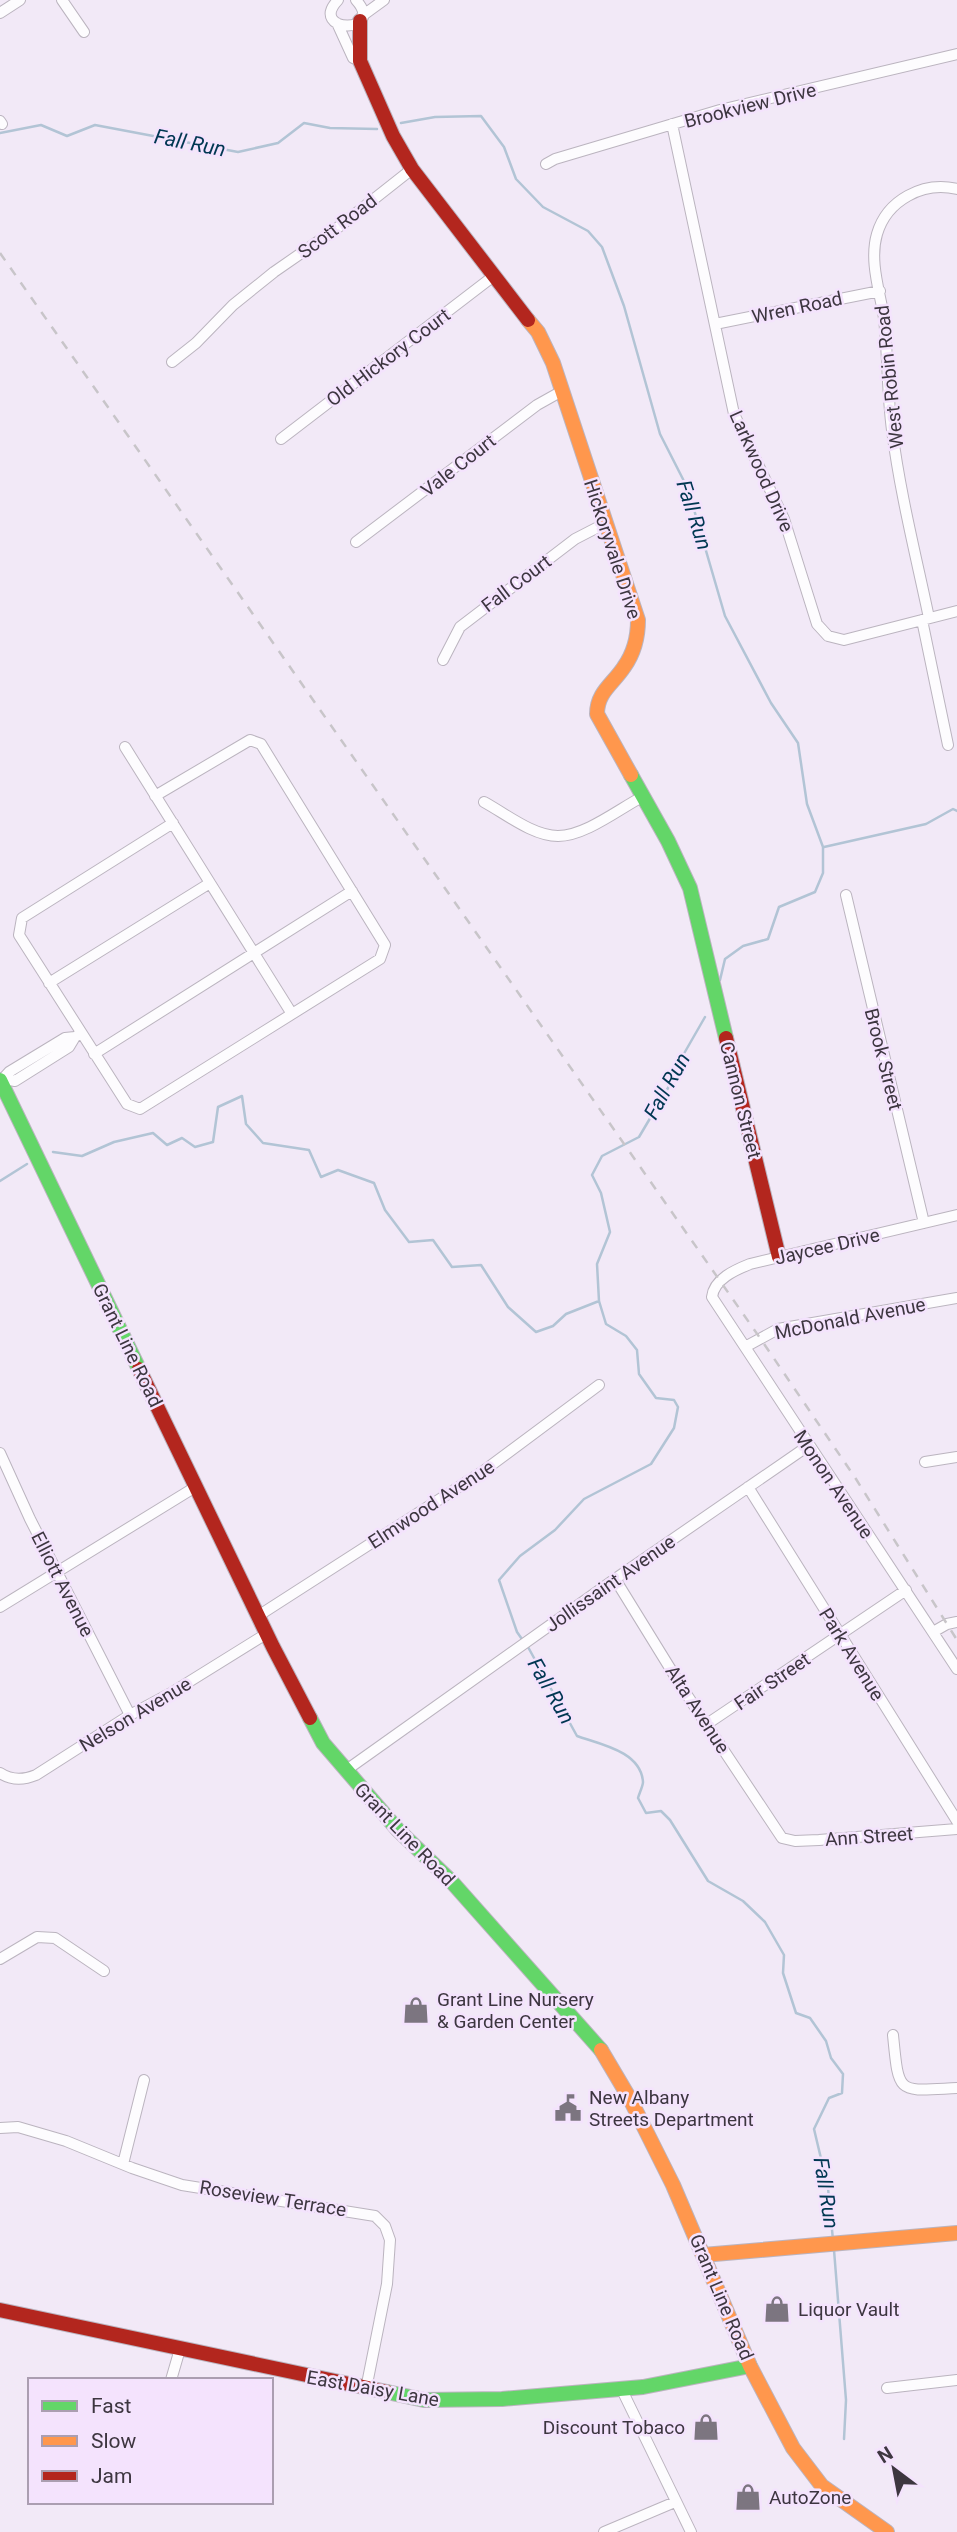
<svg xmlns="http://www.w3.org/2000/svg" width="957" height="2532" font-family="Roboto,sans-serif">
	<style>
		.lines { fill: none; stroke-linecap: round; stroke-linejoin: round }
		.stream { stroke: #b2c4d5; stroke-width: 2.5 }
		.street-casing { stroke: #bbb4bf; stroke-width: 12 }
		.fast-casing { stroke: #bbb4bf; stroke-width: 16 }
		.slow-casing { stroke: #bbb4bf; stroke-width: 16 }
		.jam-casing { stroke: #bbb4bf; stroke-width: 16 }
		.street { stroke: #fdfcfe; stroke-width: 10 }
		.fast { stroke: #63d668; stroke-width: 14 }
		.slow { stroke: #ff974d; stroke-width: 14 }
		.jam { stroke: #b3261e; stroke-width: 14 }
		.rail { stroke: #c8c5c9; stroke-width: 2.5; stroke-dasharray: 9 9; stroke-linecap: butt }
		.labels { text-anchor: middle; stroke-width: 5; stroke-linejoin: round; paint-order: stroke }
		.street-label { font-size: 19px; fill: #3d3640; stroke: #f4e3fd }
		.poi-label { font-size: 19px; fill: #3d3640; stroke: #f4e3fd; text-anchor: start }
		.water-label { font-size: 21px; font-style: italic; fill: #003752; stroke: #f4e3fd }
	</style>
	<rect width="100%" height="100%" fill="#f2e9f7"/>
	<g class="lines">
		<path class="stream" d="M401 123 435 117 481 116 504 147 516 179 543 207 588 231 602 247 624 306 660 434 688 489 725 616 771 703 798 743 807 804 823 847V873L815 892 779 907 768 939 743 946 725 959 720 980
			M0 133 41 125 67 136 95 125 238 152 278 143 304 123 330 128 377 129
			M824 847 926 824 953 809 957 811
			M53 1152 82 1156 114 1142 153 1133 167 1145 182 1138 195 1147 213 1142 218 1107 242 1096 246 1124 263 1143 309 1150 321 1177 338 1170 374 1183 385 1210 409 1242 433 1240 452 1267 481 1265 508 1307 536 1332 553 1326 566 1314 599 1301
			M0 1181 27 1164
			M524 1642 517 1632 499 1580 520 1556 555 1530 584 1499 651 1464 674 1428 678 1407 674 1400 656 1398 639 1374 637 1350 626 1336 606 1324 599 1301 597 1264 610 1232 601 1193 592 1175 602 1156 639 1137 668 1088 678 1064 705 1017
			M528 1647 577 1736C599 1744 641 1751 643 1782 643 1786 639 1794 638 1798L646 1813 661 1811 670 1820 708 1881 743 1901 765 1922 784 1955 783 1973 796 2013 810 2018 826 2041 831 2058 843 2074 842 2093 829 2098 814 2129 828 2188 833 2240
			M834 2250 846 2400 844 2439"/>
		<defs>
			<path id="street" d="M62 0 84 32
				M338 0C307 33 387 35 356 0
				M0 13 20 0
				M362 16 384 0
				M337 23 353 58 360 61
				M0 121 2 124
				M672 124 734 414 784 519 817 624 828 636 844 640 957 611
				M546 164 555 159 720 110 957 54
				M715 324 880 291
				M172 362 196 343 233 305 274 272 336 229 412 169
				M281 439 495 275
				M356 542 537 405 562 391
				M929 618C916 556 900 493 892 430 887 393 888 356 884 318 880 292 869 261 877 234 887 200 923 181 957 189
				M922 620 948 745
				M443 660 460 627 575 539 606 523
				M125 747 292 1014
				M155 796 250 740 261 744 385 945 380 959 140 1109 127 1104 19 935 22 918 173 823
				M484 802C506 814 533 836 558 836 585 836 619 809 642 797
				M846 895 924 1223
				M49 983 210 883
				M94 1054 352 891
				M5 1079 15 1081 69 1047 75 1037
				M0 1082 9 1072 65 1038 75 1037 80 1034
				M957 1215 750 1264C735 1270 714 1279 712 1297L957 1669
				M745 1347 778 1329 957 1298
				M0 1453 30 1519 130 1715
				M925 1462 957 1457
				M748 1487 957 1821
				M615 1579 681 1686 782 1838 795 1841 819 1840 957 1829
				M0 1607 197 1486
				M258 1616 482 1472 599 1385
				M933 1632 947 1624 957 1622
				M707 1724 906 1590
				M345 1771 615 1579 808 1446
				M0 1773C12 1781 24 1780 36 1775L130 1715 171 1693 266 1634
				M0 1959 37 1937 55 1938 104 1971
				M893 2035C899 2096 897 2091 957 2088
				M0 2128 18 2127 66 2141 132 2168 182 2185 375 2216 385 2226 390 2240 387 2284 366 2389
				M123 2164 144 2080
				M171 2380 180 2349
				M621 2388 691 2532
				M887 2388 957 2380
				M604 2532 675 2502"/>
			<path id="fast" d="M631 775 668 841 690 888 726 1038
				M0 1080 139 1369
				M310 1718 323 1743 398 1830 451 1881 601 2050
				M387 2392 424 2400 502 2399 643 2387 750 2366"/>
			<path id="slow" d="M528 320 538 332 553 363 638 620C638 637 634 653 624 667 613 684 597 692 597 714L631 775
				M601 2050 630 2099 673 2185 750 2366 793 2448 822 2486 887 2532
				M703 2255 957 2233"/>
			<path id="jam" d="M360 21V61L393 136 412 169 528 320
				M726 1038 779 1257
				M139 1369 273 1647 310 1718
				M0 2310 387 2392"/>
		</defs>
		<use href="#street" class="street-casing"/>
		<use href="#fast" class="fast-casing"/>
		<use href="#slow" class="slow-casing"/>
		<use href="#jam" class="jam-casing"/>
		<use href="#street" class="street"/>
		<use href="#fast" class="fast"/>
		<use href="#slow" class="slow"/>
		<use href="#jam" class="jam"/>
		<path class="rail" d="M0 253 760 1338 856 1479 957 1640"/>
	</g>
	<defs>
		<symbol id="shop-bare" viewBox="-9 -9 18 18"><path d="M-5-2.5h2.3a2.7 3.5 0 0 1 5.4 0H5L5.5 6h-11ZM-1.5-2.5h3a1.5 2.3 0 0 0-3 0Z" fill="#7c7580" stroke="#f4e3fd" stroke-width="2.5" paint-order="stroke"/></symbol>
		<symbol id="civic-bare" viewBox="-9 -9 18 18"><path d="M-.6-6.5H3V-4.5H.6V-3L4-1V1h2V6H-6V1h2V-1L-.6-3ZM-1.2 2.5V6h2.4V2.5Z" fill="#7c7580" stroke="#f4e3fd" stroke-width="2.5" paint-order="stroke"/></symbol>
	</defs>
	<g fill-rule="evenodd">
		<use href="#shop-bare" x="397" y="1991" width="38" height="38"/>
		<use href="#civic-bare" x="549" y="2089" width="38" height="38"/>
		<use href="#shop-bare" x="758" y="2290" width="38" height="38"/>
		<use href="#shop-bare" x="687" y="2408" width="38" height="38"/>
		<use href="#shop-bare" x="729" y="2478" width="38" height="38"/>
	</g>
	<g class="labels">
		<g class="street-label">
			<text transform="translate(750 105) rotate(-14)" y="7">Brookview Drive</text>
			<text transform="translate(337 226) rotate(-37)" y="7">Scott Road</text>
			<text transform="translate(797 307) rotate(-12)" y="7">Wren Road</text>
			<text transform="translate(388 357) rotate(-37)" y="7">Old Hickory Court</text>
			<text transform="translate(889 377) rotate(-96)" y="7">West Robin Road</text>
			<text transform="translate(458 465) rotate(-38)" y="7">Vale Court</text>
			<text transform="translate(762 471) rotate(66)" y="7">Larkwood Drive</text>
			<text transform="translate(613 549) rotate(72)" y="7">Hickoryvale Drive</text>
			<text transform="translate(516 583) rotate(-37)" y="7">Fall Court</text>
			<text transform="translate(884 1059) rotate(76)" y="7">Brook Street</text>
			<text transform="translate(741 1100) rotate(76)" y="7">Cannon Street</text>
			<text transform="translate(827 1246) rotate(-13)" y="7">Jaycee Drive</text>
			<text transform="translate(850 1318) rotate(-11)" y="7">McDonald Avenue</text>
			<text transform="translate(128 1345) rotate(64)" y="7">Grant Line Road</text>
			<text transform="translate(834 1484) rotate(56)" y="7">Monon Avenue</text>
			<text transform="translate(431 1504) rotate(-33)" y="7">Elmwood Avenue</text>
			<text transform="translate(610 1583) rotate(-35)" y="7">Jollissaint Avenue</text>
			<text transform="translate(63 1584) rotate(63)" y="7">Elliott Avenue</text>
			<text transform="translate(852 1654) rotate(58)" y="7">Park Avenue</text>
			<text transform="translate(772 1681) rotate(-34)" y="7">Fair Street</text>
			<text transform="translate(698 1709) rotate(57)" y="7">Alta Avenue</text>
			<text transform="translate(135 1714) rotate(-31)" y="7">Nelson Avenue</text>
			<text transform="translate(405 1834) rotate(46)" y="7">Grant Line Road</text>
			<text transform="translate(869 1836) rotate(-4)" y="7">Ann Street</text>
			<text transform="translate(273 2198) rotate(9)" y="7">Roseview Terrace</text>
			<text transform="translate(722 2297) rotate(67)" y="7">Grant Line Road</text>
			<text transform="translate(373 2388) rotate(10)" y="7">East Daisy Lane</text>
		</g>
		<g class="poi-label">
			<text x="437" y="2006">Grant Line Nursery<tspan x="437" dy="22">&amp; Garden Center</tspan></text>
			<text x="589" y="2104">New Albany<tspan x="589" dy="22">Streets Department</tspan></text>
			<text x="798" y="2316">Liquor Vault</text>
			<text x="685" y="2434" text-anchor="end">Discount Tobaco</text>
			<text x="769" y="2504">AutoZone</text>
		</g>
		<g class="water-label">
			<text transform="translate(190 143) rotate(11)" y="7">Fall Run</text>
			<text transform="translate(694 515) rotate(72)" y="7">Fall Run</text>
			<text transform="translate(667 1086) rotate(-61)" y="7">Fall Run</text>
			<text transform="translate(551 1691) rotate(60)" y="7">Fall Run</text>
			<text transform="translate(826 2193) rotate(81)" y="7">Fall Run</text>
		</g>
	</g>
	<rect x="28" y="2378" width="245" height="126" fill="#f4e3fd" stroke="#ab9eb1" stroke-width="2"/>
	<rect x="42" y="2401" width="35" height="10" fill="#63d668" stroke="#ab9eb1" stroke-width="2"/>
	<text x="91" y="2413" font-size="21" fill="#3d3640">Fast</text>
	<rect x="42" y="2436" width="35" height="10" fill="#ff974d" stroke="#ab9eb1" stroke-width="2"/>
	<text x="91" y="2448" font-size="21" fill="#3d3640">Slow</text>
	<rect x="42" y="2471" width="35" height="10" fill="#b3261e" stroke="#ab9eb1" stroke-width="2"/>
	<text x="91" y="2483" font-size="21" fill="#3d3640">Jam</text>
	<g transform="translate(894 2469) rotate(328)" stroke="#f4e3fd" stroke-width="5" paint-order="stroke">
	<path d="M0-5L12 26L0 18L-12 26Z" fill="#3d3640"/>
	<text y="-10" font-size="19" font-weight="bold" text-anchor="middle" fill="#3d3640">N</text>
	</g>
</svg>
